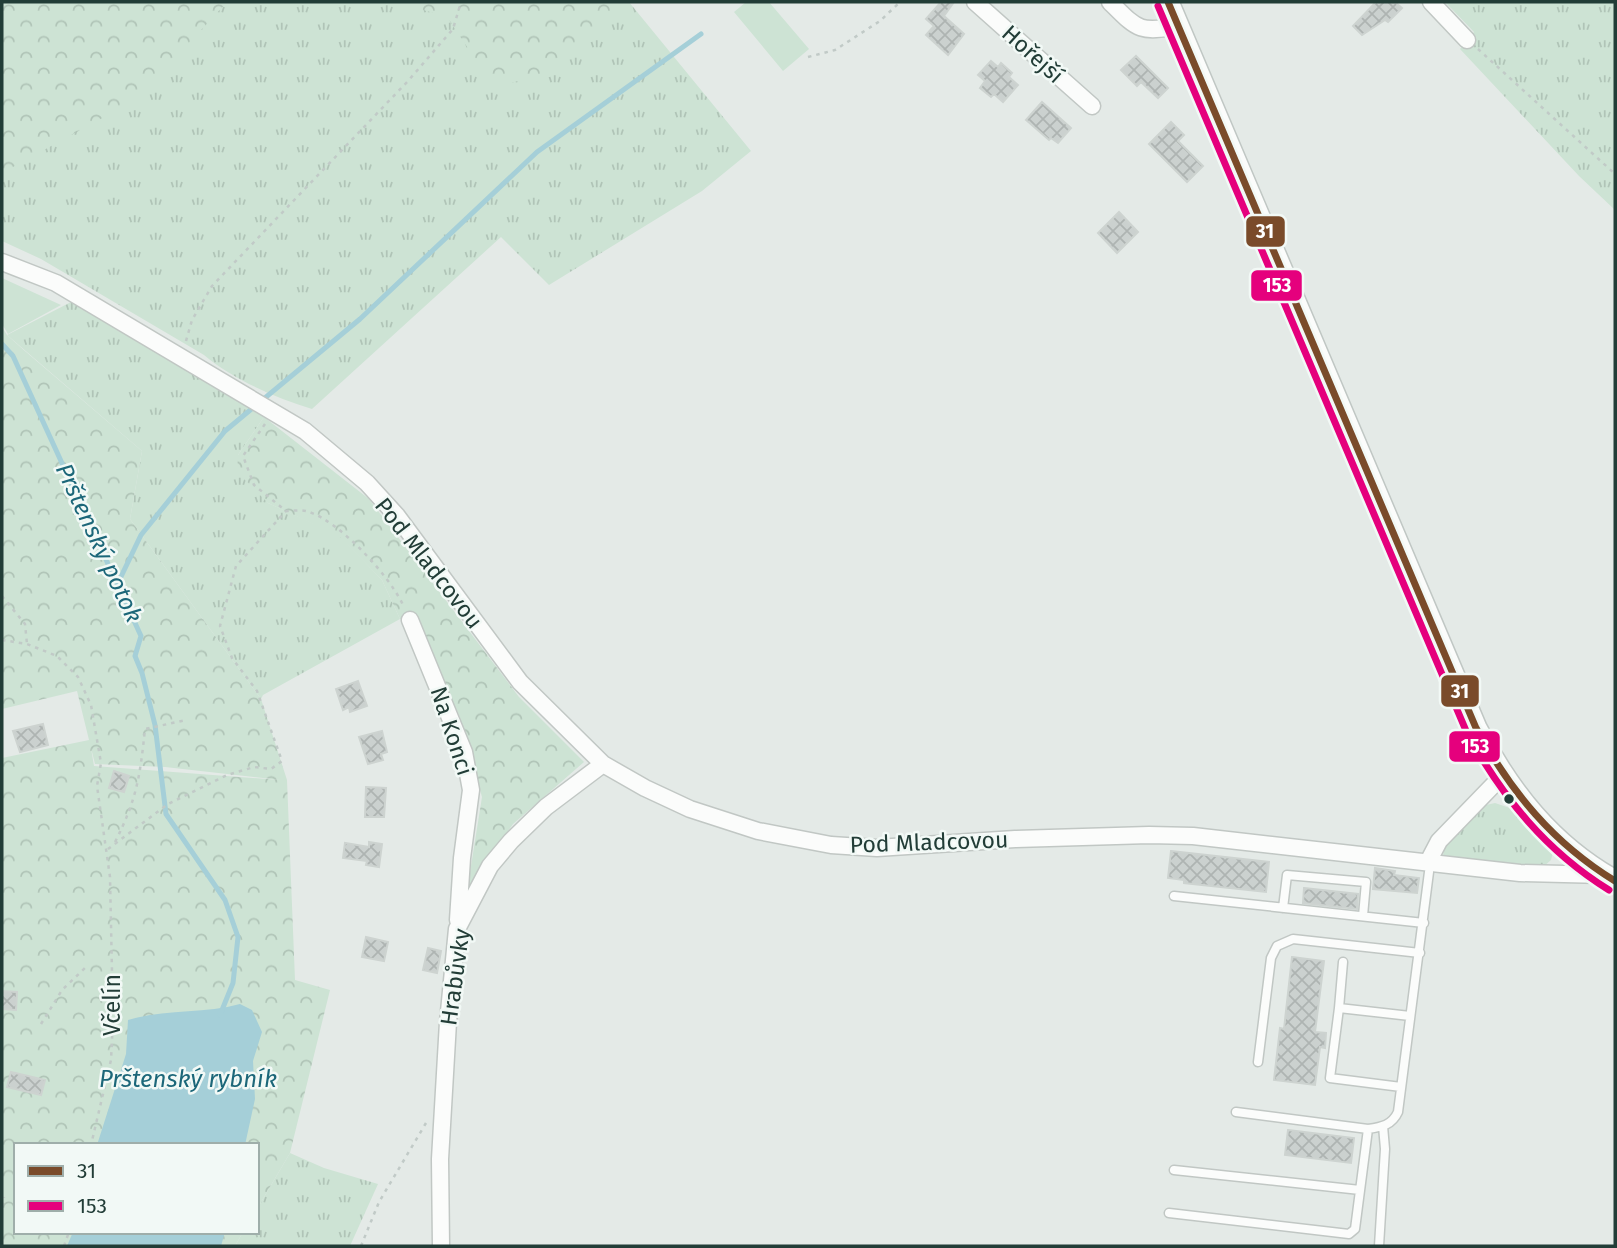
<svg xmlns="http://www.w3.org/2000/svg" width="1617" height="1248" font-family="'Fira Sans',sans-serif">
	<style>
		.grass { fill: url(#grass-tufts) }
		.forest { fill: url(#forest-crowns); fill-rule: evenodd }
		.green { fill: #cde3d4 }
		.water { fill: #a5cfd8 }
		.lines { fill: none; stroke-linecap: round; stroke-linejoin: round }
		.stream { stroke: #a5cfd8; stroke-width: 5 }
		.building { fill: url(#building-cross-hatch); stroke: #cdd3d0; stroke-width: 2 }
		.lane-casing { stroke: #c1c7c4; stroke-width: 11 }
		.street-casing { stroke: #c1c7c4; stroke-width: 19 }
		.secondary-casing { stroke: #c0c7c4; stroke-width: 24 }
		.path { stroke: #c1cac7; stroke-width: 2.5; stroke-dasharray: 3.5 5; stroke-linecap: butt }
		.lane { stroke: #fbfcfb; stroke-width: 8 }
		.street { stroke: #fbfcfb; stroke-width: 16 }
		.secondary { stroke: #fbfcfb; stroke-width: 21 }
		.bus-1-casing { stroke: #f2f9f6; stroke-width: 12 }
		.bus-2-casing { stroke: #f2f9f6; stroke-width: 12 }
		.bus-1 { stroke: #7a4b2a; stroke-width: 7 }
		.bus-2 { stroke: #e5007d; stroke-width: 7 }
		.bus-dot { fill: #223d37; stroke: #f2f9f6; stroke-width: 2.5 }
		.labels { text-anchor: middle; stroke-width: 5; stroke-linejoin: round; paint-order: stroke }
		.street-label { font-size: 23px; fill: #223d37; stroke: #f2f9f6 }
		.water-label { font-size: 24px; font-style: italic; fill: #1c6779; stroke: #f2f9f6 }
		.line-badge { stroke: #f2f9f6; stroke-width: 2.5 }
		.badge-label { font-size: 19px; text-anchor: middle; font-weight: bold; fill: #fff }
	</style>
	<defs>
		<pattern id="grass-tufts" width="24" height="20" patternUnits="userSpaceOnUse" patternTransform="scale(1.75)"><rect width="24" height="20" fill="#cde3d4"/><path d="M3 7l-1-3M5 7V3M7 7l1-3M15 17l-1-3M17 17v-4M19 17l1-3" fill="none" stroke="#b0c4b7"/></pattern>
		<pattern id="forest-crowns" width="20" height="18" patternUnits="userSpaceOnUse" patternTransform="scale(1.75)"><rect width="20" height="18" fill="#cde3d4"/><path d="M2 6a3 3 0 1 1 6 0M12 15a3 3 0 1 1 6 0" fill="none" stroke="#b0c4b7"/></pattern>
		<pattern id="building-cross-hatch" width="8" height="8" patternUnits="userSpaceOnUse" patternTransform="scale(1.75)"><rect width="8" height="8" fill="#cbd1cf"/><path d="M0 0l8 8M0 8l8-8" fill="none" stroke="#aeb4b2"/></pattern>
	</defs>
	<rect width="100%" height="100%" fill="#e4eae7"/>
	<path class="grass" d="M2 2H629L751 151 702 191 549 285 501 237 312 409C274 397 234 380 204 355L41 259 2 241Z
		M1445 2H1615V210L1579 176 1460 49 1474 32Z
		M71 302 264 417 238 455 268 503 339 535 382 580 400 619 263 695 261 699 130 519 142 451 7 335Z
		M1495 803 1516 810 1554 848 1551 860 1543 867 1443 858 1444 846 1486 805Z
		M290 1153 324 1168 378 1184 350 1246H235L243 1232H257V1209Z"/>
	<path class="forest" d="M2 2H227L178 55 115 111 2 173Z
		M397 2H620L558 71 494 87 447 17Z
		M2 327 7 335 25 351 142 451 130 519 261 699 287 780 295 980 330 990 290 1153 257 1209V1145H16V1232H243L235 1246H2V758L89 740 77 691 2 709ZM91 748 95 764 165 767 281 780 94 766Z
		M264 417 369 499 519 697 584 762 513 824 467 891 482 797 459 715 415 619H400L382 580 339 536 268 503 237 472 238 455Z"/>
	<path class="green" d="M746 2H769L809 49 783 71 734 12Z
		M2 278 61 305 8 334 2 324Z"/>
	<path class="water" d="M240 1004 252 1010 262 1032 253 1061 255 1099 245 1145H97L126 1054 128 1020C165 1009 204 1014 240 1004Z
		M73 1232H225L221 1246H67Z"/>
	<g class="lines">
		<path class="stream" d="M2 344 13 356 141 636 135 656 142 673 155 725 166 814 225 900 238 937 233 983 220 1015
			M117 585 141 535 225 431 360 319 537 152 701 34"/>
	</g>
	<path class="building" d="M941 2H954L944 16 964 34 948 55 926 35 934 26 926 19Z
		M1376 2H1395L1402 8 1388 22 1385 20 1362 35 1353 26Z
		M1136 56 1168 88 1158 98 1141 82 1137 86 1121 70Z
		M991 61 998 67 1001 63 1012 73 1009 77 1018 85 1003 102 994 94 991 97 980 88 985 81 978 75Z
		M1042 102 1071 128 1058 143 1051 138 1049 140 1026 120Z
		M1171 122 1184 135 1178 141 1203 166 1187 182 1149 144Z
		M1119 212 1138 232 1117 253 1098 233Z
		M358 681 367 706 350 712 349 707 343 710 336 689Z
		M43 724 48 745 20 752 13 731Z
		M382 731 387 752 381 754 383 760 368 764 359 737Z
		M114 771 129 776 124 792 109 788Z
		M366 787 386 788 384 817H365Z
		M369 842 382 844 379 867 366 865 367 861 343 858 345 843 369 847Z
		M1171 851 1269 862 1266 892 1184 883V880L1168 878Z
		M1375 868 1395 871 1394 875 1419 878 1417 893 1373 889Z
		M1304 888 1358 894 1357 909 1303 903Z
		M366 937 388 942 384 961 362 957Z
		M428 948 441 951 437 973 423 970Z
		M1292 957 1324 961 1315 1032 1326 1033 1325 1048 1320 1047 1315 1085 1274 1080 1280 1028 1284 1029Z
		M2 991 17 992 16 1010 2 1009Z
		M11 1072 45 1080 41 1095 7 1087Z
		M1288 1130 1354 1138 1351 1163 1285 1155Z"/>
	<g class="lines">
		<defs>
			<path id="lane" d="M1174 896 1424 923
				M1283 908 1287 875 1366 882 1363 916
				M1339 1008 1343 962
				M1258 1062 1271 958 1277 946 1293 939 1420 953
				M1401 1087 1330 1078 1339 1008 1410 1016
				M1236 1112 1368 1129C1382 1127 1392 1125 1398 1112L1429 872
				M1174 1170 1360 1190
				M1169 1213 1349 1234 1355 1229 1368 1129
				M1379 1246 1385 1149 1383 1126"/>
			<path id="street" d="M975 2 1092 106
				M1110 2C1138 30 1139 33 1179 26
				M1431 2 1467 40
				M2 262 56 283 305 431 367 483 397 516 520 682 603 764 645 788 690 809 758 831 831 845 877 848 1015 839 1149 835 1193 836 1520 873 1604 875
				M410 620 464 752 471 790 462 858 458 920
				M1428 862 1439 841 1502 776
				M441 1246 440 1159 448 1022 457 929 490 866 511 841 546 807 603 764"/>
			<path id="secondary" d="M1168 2 1476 728C1509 792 1552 846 1615 881"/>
		</defs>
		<use href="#lane" class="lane-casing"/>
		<use href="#street" class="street-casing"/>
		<use href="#secondary" class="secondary-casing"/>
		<path class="path" d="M1478 49 1615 174
			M808 57 835 50 880 21 900 2
			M186 341 192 320 212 286 408 81 453 29 461 2
			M265 424 243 456 254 485 286 511C293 511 302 509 309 512 340 522 389 575 403 605
			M2 596 25 624 27 644
			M2 640 27 644 57 656 78 677 91 705 101 763 97 786 110 877 113 1019 111 1060 91 1145
			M115 842C137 799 140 776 145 729L186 720
			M108 849 168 804 227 775 254 767 271 769 282 761 257 691 232 658 220 626 236 566 286 511
			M41 1024 62 990 85 968
			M2 1206 4 1197
			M64 1246 69 1232
			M361 1246 379 1202 426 1123"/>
		<use href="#lane" class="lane"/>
		<use href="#street" class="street"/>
		<use href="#secondary" class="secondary"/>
		<defs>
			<path id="bus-1" d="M1168 2 1476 728C1511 792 1553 843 1615 881"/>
			<path id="bus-2" d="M1158 6 1467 733C1503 798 1546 851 1609 890"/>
		</defs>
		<use href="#bus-1" class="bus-1-casing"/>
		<use href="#bus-2" class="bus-2-casing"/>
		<use href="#bus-1" class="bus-1"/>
		<use href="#bus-2" class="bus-2"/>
	</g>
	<circle class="bus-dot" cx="1509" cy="799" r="6"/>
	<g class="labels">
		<g class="street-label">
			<text transform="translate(1033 54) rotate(42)" y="8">Hořejší</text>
			<text transform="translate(429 563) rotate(52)" y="8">Pod Mladcovou</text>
			<text transform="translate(452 731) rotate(72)" y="8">Na Konci</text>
			<text transform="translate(929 842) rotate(-2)" y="8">Pod Mladcovou</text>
			<text transform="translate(455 977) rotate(-82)" y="8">Hrabůvky</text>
			<text transform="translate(112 1005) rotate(-90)" y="8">Včelín</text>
		</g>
		<g class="water-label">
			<text transform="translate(99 543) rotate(65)" y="8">Prštenský potok</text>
			<text x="188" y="1087">Prštenský rybník</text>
		</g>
	</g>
	<g class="line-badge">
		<rect x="1245" y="215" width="41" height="33" rx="7" fill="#7a4b2a"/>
		<rect x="1250" y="269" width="53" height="33" rx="7" fill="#e5007d"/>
		<rect x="1440" y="674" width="40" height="34" rx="7" fill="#7a4b2a"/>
		<rect x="1448" y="730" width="53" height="33" rx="7" fill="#e5007d"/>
	</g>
	<g class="badge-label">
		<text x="1265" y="238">31</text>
		<text x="1277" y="292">153</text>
		<text x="1460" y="698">31</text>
		<text x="1475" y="753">153</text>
	</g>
	<rect width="1617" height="1248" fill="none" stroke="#223d37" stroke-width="7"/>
	<rect x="14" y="1143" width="245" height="91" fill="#f2f9f6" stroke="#9faeaa" stroke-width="2"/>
	<rect x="28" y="1166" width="35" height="10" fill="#7a4b2a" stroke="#9faeaa" stroke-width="2"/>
	<text x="77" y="1178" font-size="21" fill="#223d37">31</text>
	<rect x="28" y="1201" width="35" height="10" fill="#e5007d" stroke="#9faeaa" stroke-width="2"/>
	<text x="77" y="1213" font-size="21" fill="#223d37">153</text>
</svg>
